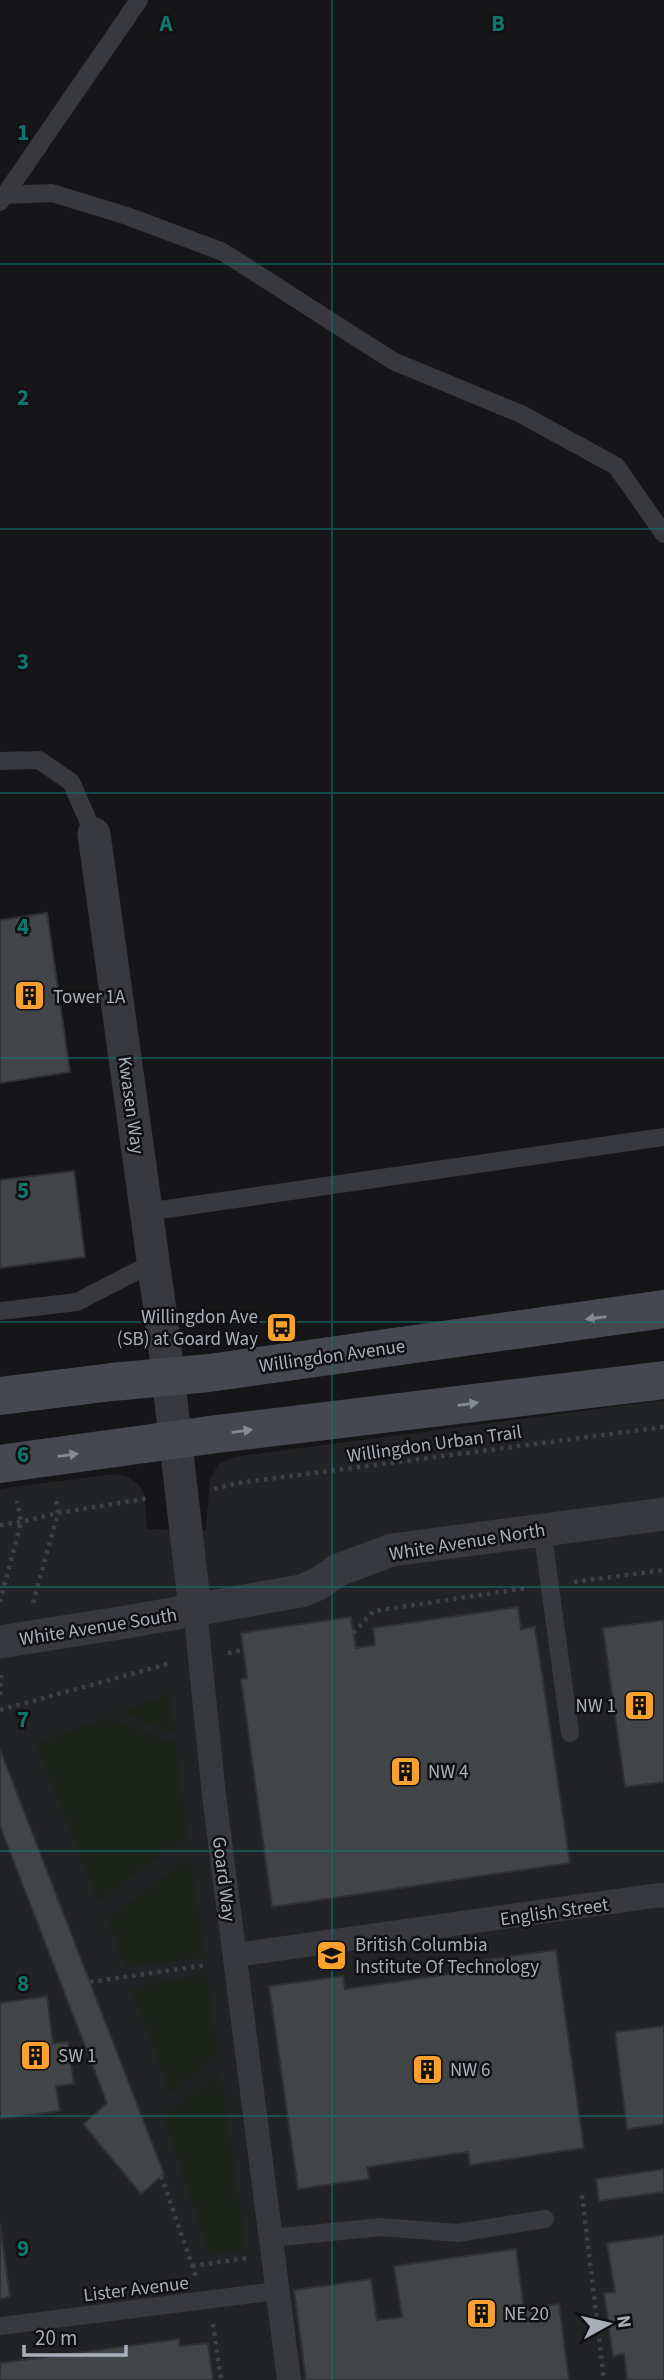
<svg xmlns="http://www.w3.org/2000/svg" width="664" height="2380" font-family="'Source Sans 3',sans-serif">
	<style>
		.built { fill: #222325 }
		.green { fill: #1c241c }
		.building { fill: #424548; stroke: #303135; stroke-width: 2 }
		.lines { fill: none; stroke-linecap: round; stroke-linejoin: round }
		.path { stroke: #3d4045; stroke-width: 4.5; stroke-dasharray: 3.5 5; stroke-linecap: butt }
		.service { stroke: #37393e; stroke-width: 18 }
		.pedestrian { stroke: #37393e; stroke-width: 24 }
		.minor { stroke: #37393e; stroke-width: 33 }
		.secondary { stroke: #45484e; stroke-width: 38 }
		.oneway { fill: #858b94 }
		.grid { fill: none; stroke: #0f766e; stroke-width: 2; stroke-opacity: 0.55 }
		.labels { text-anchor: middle; stroke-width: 5; stroke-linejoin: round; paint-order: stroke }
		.poi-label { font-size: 19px; fill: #a8afb9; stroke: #111113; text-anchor: start }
		.street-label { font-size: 19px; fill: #a8afb9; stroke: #111113 }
		.grid-label { font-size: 23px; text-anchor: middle; font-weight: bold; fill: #0f766e; stroke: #111113; stroke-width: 5; stroke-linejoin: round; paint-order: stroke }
	</style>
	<rect width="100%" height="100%" fill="#161618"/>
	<path class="built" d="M664 1400V2380H0V1489L113 1474 126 1476 138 1484 144 1493 147 1529 206 1530 210 1479 219 1464 234 1457Z"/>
	<path class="green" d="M169 1694 176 1734 121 1712Z
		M106 1718 175 1743 187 1836 98 1901 36 1745Z
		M190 1857 205 1957 125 1967 107 1919Z
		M207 1974 217 2054 170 2094 131 1988Z
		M220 2071 246 2249 210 2255 164 2117Z"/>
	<path class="building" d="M47 913 70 1072 0 1083V920Z
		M74 1171 85 1257 0 1268V1180Z
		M518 1607 521 1629 535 1627 570 1863 272 1907 241 1679 247 1678 241 1633 351 1617 356 1648 375 1645 373 1628Z
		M664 1620V1782L625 1787 603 1628Z
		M0 1749 164 2174 141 2194 83 2124 107 2103 0 1826Z
		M556 1950 584 2148 470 2165 468 2152 367 2167 369 2179 298 2189 269 1986 343 1976 345 1989 484 1969 483 1960Z
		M47 1996 53 2044 68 2042 74 2084 56 2086 60 2111 0 2119V2003Z
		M664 2026V2124L627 2129 615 2032Z
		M664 2169V2192L599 2201 596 2179Z
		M0 2223 10 2297 0 2299Z
		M664 2235V2380H627L624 2354 613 2356 604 2293 615 2292 607 2243Z
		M516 2249 524 2309 559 2304 569 2380H306L294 2290 371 2279 377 2320 402 2317 394 2266Z
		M179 2339 180 2346 208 2343 213 2380H0V2363Z"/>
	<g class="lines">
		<path class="path" d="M214 1489 238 1483 664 1427
			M0 1525 21 1522 58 1513 150 1498
			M574 1582 664 1570
			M0 1602 21 1522 17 1501
			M33 1603 58 1513 56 1496
			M353 1633 374 1611 527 1588
			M228 1653 243 1650
			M0 1695 1 1675
			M0 1710 171 1663
			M90 1982 207 1965
			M161 2176 196 2276
			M582 2195 604 2380
			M192 2266 247 2258
			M213 2324 221 2380"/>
		<path class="service" d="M5 195 52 193 127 216 223 252 393 361 521 414 616 466 664 534
			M0 202 139 0
			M0 761 39 760 71 782 94 834
			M146 1212 664 1137
			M0 1311 77 1302 154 1262
			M542 1529 570 1733
			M272 2238 381 2227 458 2233 545 2219
			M0 2326 277 2291"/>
		<path class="pedestrian" d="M195 1609 214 1795 289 2380
			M235 1955 660 1895 664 1896"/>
		<path class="minor" d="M94 834 163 1332 195 1609
			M0 1642 132 1621 301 1591 318 1584 338 1570 392 1550 664 1514"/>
		<path class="secondary" d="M0 1396 112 1382 209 1373 664 1309
			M0 1464 217 1434 664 1380"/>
	</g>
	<defs><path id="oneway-solid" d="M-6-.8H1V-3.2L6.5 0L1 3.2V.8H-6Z" transform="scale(1.75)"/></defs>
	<g class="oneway">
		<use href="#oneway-solid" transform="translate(596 1318) rotate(172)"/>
		<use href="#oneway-solid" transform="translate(468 1404) rotate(-7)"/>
		<use href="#oneway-solid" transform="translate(242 1431) rotate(-7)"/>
		<use href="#oneway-solid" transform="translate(68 1455) rotate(-7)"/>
	</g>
	<path class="grid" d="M332 0V2380M0 264H664M0 529H664M0 793H664M0 1058H664M0 1322H664M0 1587H664M0 1851H664M0 2116H664"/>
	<defs>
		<symbol id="building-square" viewBox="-11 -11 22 22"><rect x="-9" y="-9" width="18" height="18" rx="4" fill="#f9a12e" stroke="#111113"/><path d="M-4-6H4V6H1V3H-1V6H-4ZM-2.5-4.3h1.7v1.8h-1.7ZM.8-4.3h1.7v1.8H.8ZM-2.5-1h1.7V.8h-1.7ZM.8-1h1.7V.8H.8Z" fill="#111"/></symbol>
		<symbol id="bus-square" viewBox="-11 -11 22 22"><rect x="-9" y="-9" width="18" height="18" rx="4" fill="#f9a12e" stroke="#111113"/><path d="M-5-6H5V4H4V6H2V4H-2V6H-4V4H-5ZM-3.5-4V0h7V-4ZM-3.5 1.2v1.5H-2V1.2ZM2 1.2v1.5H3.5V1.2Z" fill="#111"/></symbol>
		<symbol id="university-square" viewBox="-11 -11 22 22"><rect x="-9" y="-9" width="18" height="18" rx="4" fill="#f9a12e" stroke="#111113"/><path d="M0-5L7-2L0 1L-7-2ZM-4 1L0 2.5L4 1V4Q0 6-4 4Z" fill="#111"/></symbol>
	</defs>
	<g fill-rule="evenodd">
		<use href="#building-square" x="12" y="978" width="35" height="35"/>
		<use href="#bus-square" x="264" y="1310" width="35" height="35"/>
		<use href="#building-square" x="622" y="1688" width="35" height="35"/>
		<use href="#building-square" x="388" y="1754" width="35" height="35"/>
		<use href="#university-square" x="314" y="1938" width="35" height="35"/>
		<use href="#building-square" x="18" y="2038" width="35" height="35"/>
		<use href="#building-square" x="410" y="2052" width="35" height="35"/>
		<use href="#building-square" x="464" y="2296" width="35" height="35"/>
	</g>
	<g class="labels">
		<g class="poi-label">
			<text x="53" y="1003">Tower 1A</text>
			<text x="258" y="1323" text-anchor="end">Willingdon Ave<tspan x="258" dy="22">(SB) at Goard Way</tspan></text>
			<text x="616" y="1712" text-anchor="end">NW 1</text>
			<text x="428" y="1778">NW 4</text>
			<text x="355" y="1951">British Columbia<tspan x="355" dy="22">Institute Of Technology</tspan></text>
			<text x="58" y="2062">SW 1</text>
			<text x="450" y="2076">NW 6</text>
			<text x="504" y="2320">NE 20</text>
		</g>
		<g class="street-label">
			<text transform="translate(132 1105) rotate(82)" y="7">Kwasen Way</text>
			<text transform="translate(332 1355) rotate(-8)" y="7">Willingdon Avenue</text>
			<text transform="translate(434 1443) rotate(-8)" y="7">Willingdon Urban Trail</text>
			<text transform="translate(467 1541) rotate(-9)" y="7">White Avenue North</text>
			<text transform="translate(98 1626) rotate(-9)" y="7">White Avenue South</text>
			<text transform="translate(225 1879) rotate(83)" y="7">Goard Way</text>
			<text transform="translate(554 1911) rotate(-8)" y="7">English Street</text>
			<text transform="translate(136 2288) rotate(-7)" y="7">Lister Avenue</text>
		</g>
	</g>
	<g class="grid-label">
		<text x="166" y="31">A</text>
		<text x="498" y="31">B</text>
		<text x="23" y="140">1</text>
		<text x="23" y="405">2</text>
		<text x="23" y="669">3</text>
		<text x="23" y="934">4</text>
		<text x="23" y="1198">5</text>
		<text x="23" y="1462">6</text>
		<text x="23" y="1727">7</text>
		<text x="23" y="1991">8</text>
		<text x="23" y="2256">9</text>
	</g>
	<g transform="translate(608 2324) rotate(82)" stroke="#111113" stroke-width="5" paint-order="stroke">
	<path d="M0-5L12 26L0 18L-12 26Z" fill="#a8afb9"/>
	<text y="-10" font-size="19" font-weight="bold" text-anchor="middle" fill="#a8afb9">N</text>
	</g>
	<path d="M24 2345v10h102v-10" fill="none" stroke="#a8afb9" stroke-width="3.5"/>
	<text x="35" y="2345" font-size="21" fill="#a8afb9" stroke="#111113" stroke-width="5" paint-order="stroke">20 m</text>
</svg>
